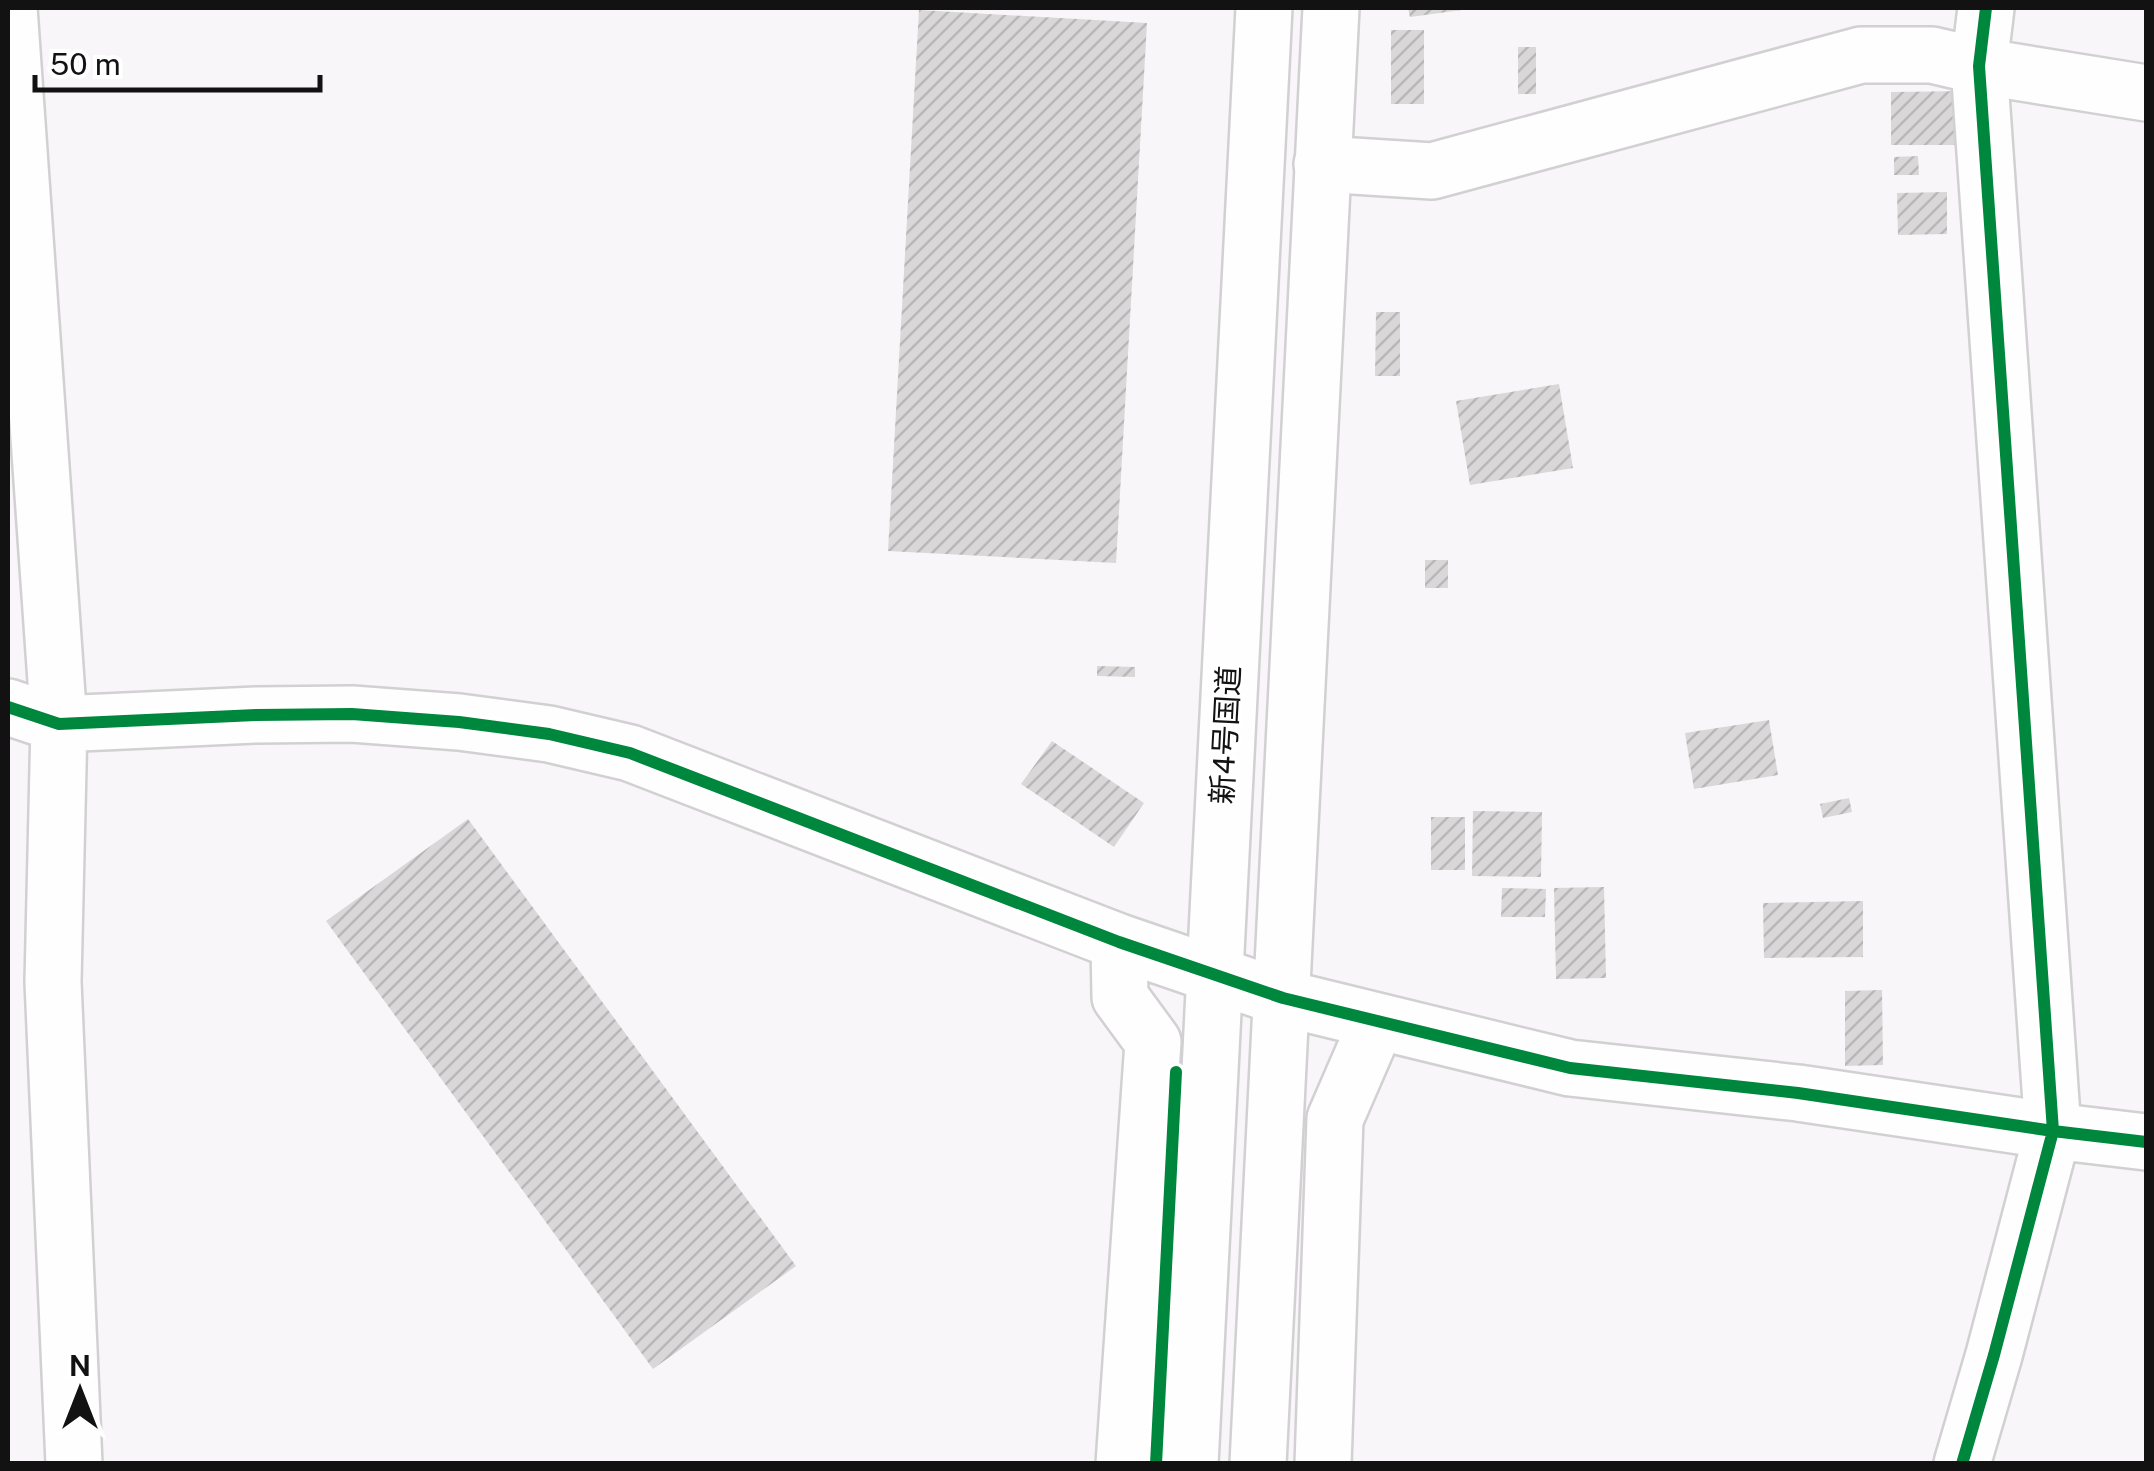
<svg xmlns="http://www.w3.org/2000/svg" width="2154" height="1471" font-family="'Public Sans','Noto Sans JP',sans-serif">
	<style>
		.building { fill: url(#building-hatch) }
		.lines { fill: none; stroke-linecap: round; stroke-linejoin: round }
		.minor-casing { stroke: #d2d0d2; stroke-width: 60 }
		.highway-casing { stroke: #d2d0d2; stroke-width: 60 }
		.minor { stroke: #fefefe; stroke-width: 55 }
		.highway { stroke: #fefefe; stroke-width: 55 }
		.cycleway-casing { stroke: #fff; stroke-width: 19 }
		.cycleway { stroke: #00873e; stroke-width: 12 }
		.labels { text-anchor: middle; stroke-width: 8; stroke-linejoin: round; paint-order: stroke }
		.street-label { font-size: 30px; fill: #131213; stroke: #fff }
	</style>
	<defs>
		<pattern id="building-hatch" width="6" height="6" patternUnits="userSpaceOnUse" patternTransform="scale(2.5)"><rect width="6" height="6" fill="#d9d7d8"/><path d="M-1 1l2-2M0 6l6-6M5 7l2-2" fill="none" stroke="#b9b8b8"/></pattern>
	</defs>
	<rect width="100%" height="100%" fill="#f8f6f8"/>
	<path class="building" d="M1408 8H1462V10L1410 17Z
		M919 10 1147 23 1116 563 888 551Z
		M1391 30H1424V104H1391Z
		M1518 47H1536V94H1518Z
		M1971 91 1972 145H1891V92Z
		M1918 156 1919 175H1894V157Z
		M1947 192V234L1898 235 1897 193Z
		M1376 312H1400V376H1375Z
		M1559 384 1573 468 1470 485 1456 401Z
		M1425 560H1448V588H1425Z
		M1097 666 1135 667V677L1097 676Z
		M1769 720 1778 775 1694 789 1685 733Z
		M1052 741 1144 803 1114 847 1021 784Z
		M1849 798 1852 812 1823 818 1820 804Z
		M1473 811 1542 812 1541 877 1472 876Z
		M1431 817H1465V870H1431Z
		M468 819 796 1266 653 1369 326 921Z
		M1604 887 1606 978 1556 979 1554 888Z
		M1502 888 1546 889 1545 917H1501Z
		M1863 901V957L1764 958 1763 903Z
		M1882 990 1883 1065 1845 1066V991Z"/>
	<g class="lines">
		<defs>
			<path id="minor" d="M9 8 59 724 53 982 74 1464
				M1322 164 1432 171 1861 55H1932L1979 66 2146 93
				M8 707 59 724 256 715 352 714 459 722 549 734 630 753 1119 942 1283 998 1570 1068 1798 1093 2053 1131 2146 1142
				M1119 942 1120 997 1153 1042 1124 1464
				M1323 1464 1335 1119 1377 1022
				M1962 1464 1994 1355 2053 1131 1979 66 1986 8"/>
			<path id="highway" d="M1190 1464 1264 8
				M1258 1464 1331 8"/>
		</defs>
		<use href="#minor" class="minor-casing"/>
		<use href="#highway" class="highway-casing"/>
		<use href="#minor" class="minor"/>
		<use href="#highway" class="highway"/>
		<defs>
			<path id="cycleway" d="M8 707 59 724 256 715 352 714 459 722 549 734 630 753 1119 942 1283 998 1570 1068 1798 1093 2053 1131 2146 1142
				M1156 1464 1176 1072
				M1962 1464 1994 1355 2053 1131 1979 66 1986 8"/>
		</defs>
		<use href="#cycleway" class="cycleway-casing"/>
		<use href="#cycleway" class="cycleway"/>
	</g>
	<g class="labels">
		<g class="street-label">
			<text transform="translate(1226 735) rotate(-87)" y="10">新4号国道</text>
		</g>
	</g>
	<rect width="2154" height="1471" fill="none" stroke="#131213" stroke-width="20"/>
	<g transform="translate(80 1391)" stroke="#ffffff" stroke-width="8" paint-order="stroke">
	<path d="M0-8L18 38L0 25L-18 38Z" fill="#131213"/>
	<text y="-15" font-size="28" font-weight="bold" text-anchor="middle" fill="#131213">N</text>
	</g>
	<path d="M35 75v15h285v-15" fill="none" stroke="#131213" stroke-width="5"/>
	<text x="50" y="75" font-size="30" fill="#131213" stroke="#ffffff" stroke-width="8" paint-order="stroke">50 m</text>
</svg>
